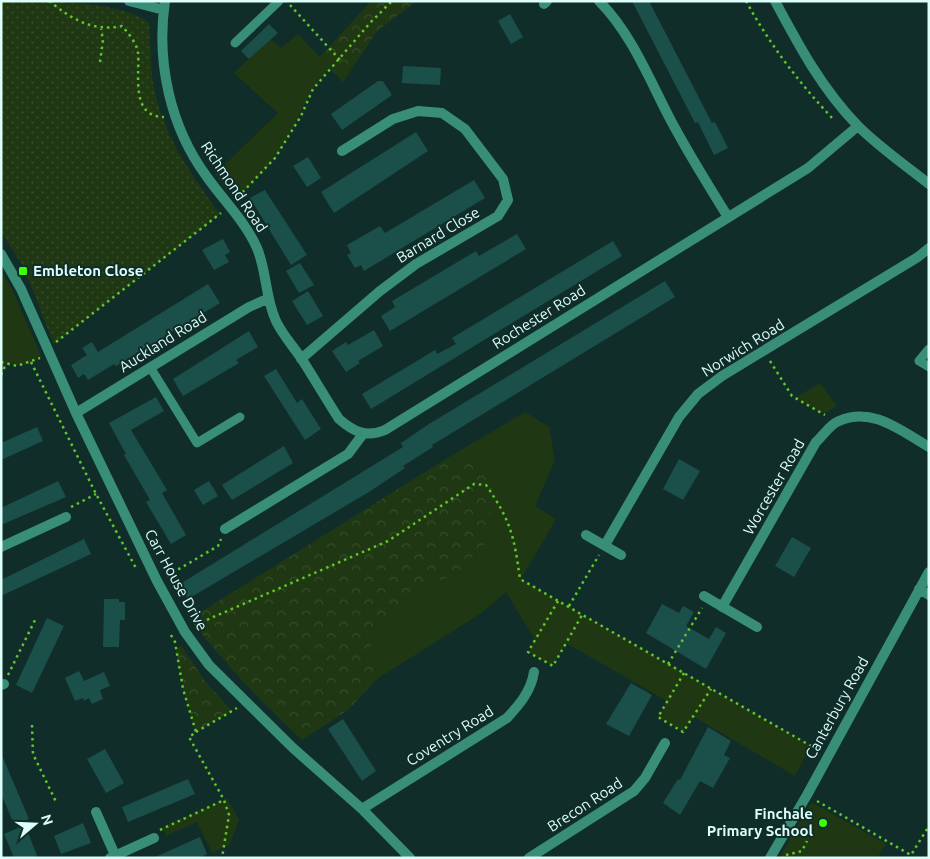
<svg xmlns="http://www.w3.org/2000/svg" width="930" height="859" font-family="Ubuntu,sans-serif">
	<style>
		.green { fill: #1f3813 }
		.forest { fill: url(#forest-crowns) }
		.park { fill: url(#park-dots) }
		.building { fill: #1b4f4a }
		.lines { fill: none; stroke-linecap: round; stroke-linejoin: round }
		.path { stroke: #62c52b; stroke-width: 2.5; stroke-dasharray: 2.5 4; stroke-linecap: butt }
		.service { stroke: #398e78; stroke-width: 9 }
		.minor { stroke: #398e78; stroke-width: 10 }
		.poi-dot { fill: #39ff09; stroke: #102d2a; stroke-width: 2 }
		.labels { text-anchor: middle; stroke-width: 4; stroke-linejoin: round; paint-order: stroke }
		.street-label { font-size: 15px; fill: #ddfff9; stroke: #102d2a }
		.poi-label { font-size: 15px; font-weight: bold; fill: #ddfff9; stroke: #102d2a; text-anchor: start }
	</style>
	<defs>
		<pattern id="forest-crowns" width="20" height="18" patternUnits="userSpaceOnUse" patternTransform="scale(1.25)"><rect width="20" height="18" fill="#1f3813"/><path d="M2 6a3 3 0 1 1 6 0M12 15a3 3 0 1 1 6 0" fill="none" stroke="#344c2a"/></pattern>
		<pattern id="park-dots" width="8" height="8" patternUnits="userSpaceOnUse" patternTransform="scale(1.25)"><rect width="8" height="8" fill="#1f3813"/><path d="M2 2h.1M6 6h.1" fill="none" stroke="#344c2a" stroke-width="1.8" stroke-linecap="round"/></pattern>
	</defs>
	<rect width="100%" height="100%" fill="#102d2a"/>
	<path class="green" d="M298 34 330 68C305 92 296 129 276 157 265 172 248 186 235 199L215 174 278 113 234 73 271 39 281 48Z
		M1 271 12 289 42 358 24 365 6 364 1 375Z
		M820 383 837 406 824 414 795 398Z
		M525 412 549 427 555 460 535 506 556 519 521 579 811 746 795 776 694 717 683 732 658 717 667 701 566 643 553 666 528 652 535 640 506 592 480 614 377 679 369 632 420 586 453 577 482 468 449 457Z
		M227 798 239 820 230 844 212 853 197 822 166 836 163 827Z
		M811 802 886 844 877 858H779Z"/>
	<path class="forest" d="M371 1H417L377 31 343 82 320 57Z
		M449 457 482 468 494 494 484 546 453 577 420 586 369 632 377 679 348 710 302 740C259 700 226 665 190 619Z
		M181 645 205 681 232 711 196 732 183 689 176 651Z"/>
	<path class="park" d="M1 1C38 1 122 0 149 23 152 46 149 69 155 92 165 138 193 177 220 214L54 344 23 266 1 232Z"/>
	<path class="building" d="M632 1H649L712 123 715 122 728 148 714 155 698 122 695 123Z
		M510 14 523 37 511 44 498 21Z
		M269 24 278 33 249 59 241 51Z
		M403 66 441 68 440 85 402 83Z
		M378 81H383L392 95 342 130 331 114Z
		M416 132 428 151 334 213 321 192Z
		M308 157 321 178 307 187 293 166Z
		M474 180 485 198 364 271 361 265 355 268 347 255 351 253 347 245 380 226 385 233Z
		M265 190 307 255 291 265 250 198Z
		M517 234 526 249 390 331 381 316 395 307 392 301 476 251 479 256Z
		M223 239 230 252 225 255 229 262 214 270 202 250Z
		M613 241 622 256 371 409 362 394 435 350 437 354 456 344 452 338Z
		M300 263 314 285 299 293 286 271Z
		M665 281 675 297 432 445 433 447 403 466 405 468 369 492 188 599 180 584 403 447 401 443 429 424Z
		M208 284 220 303 116 366 114 364 88 380 84 374 78 378 71 365 87 355 82 348 92 342 98 352Z
		M308 291 323 316 307 325 292 301Z
		M374 330 383 346 358 361 360 363 346 372 332 351 346 342 348 345Z
		M249 331 258 347 236 360 239 363 183 396 173 379Z
		M276 369 297 403 302 399 321 429 305 440 264 376Z
		M156 397 164 411 131 430 167 490 162 493 186 535 171 544 146 502 150 500 124 455 126 454 109 423Z
		M37 427 43 441 1 460V443Z
		M284 446 293 463 232 500 222 485Z
		M679 459 700 471 683 500 663 489Z
		M58 481 66 497 1 525V508Z
		M209 481 218 496 203 505 194 490Z
		M792 537 811 548 794 577 775 566Z
		M84 539 91 554 1 596V580Z
		M104 599H119V602H125V620H120L119 647H103Z
		M662 604 679 613 683 606 694 612 686 626 709 639 716 627 726 633 706 669 646 633Z
		M47 618 64 626 32 693 16 685Z
		M79 671 84 681 104 672 110 686 100 690 103 699 92 704 89 698 84 701 83 698 75 701 65 678Z
		M631 683 652 695 629 736 606 724Z
		M343 719 376 771 362 781 328 729Z
		M708 727 731 741 724 755 730 758 713 788 700 781 680 815 663 803 678 779 680 780Z
		M105 749 124 783 106 793 87 759Z
		M1 753 29 819 14 824 1 794Z
		M188 779 195 794 128 822 122 807Z
		M83 823 91 843 61 854 54 836Z
		M25 825 38 858H14L10 848 4 834Z
		M200 837 207 854 199 858H153Z"/>
	<g class="lines">
		<path class="path" d="M49 1C72 19 92 32 122 26 128 33 137 43 138 53 140 74 130 117 164 117
			M746 1C770 45 800 84 834 120
			M290 5 340 60
			M100 62 103 40 101 29
			M238 197 275 158 301 116 313 89 370 23 392 1
			M56 342 221 213
			M770 361 792 396 825 415
			M1 362 17 366 40 358
			M31 362 96 494 137 570
			M1 375 6 364
			M71 507 96 494
			M167 576 218 546 221 539
			M558 601 528 652 553 666 582 615
			M569 606 599 555
			M195 625 388 541 474 484 486 485C511 521 514 536 520 579L818 750
			M171 635 175 642 183 689 196 732 189 737 224 800 229 815 222 858
			M668 664 702 608
			M684 673 658 717 683 732 711 689
			M8 675 36 618
			M32 725 33 754 57 804
			M196 732 237 708
			M817 801 911 855 929 826
			M160 830 224 800
			M786 855 802 851 807 841"/>
		<path class="service" d="M235 43 279 1
			M929 349 919 361 929 367
			M150 367 197 443 240 417"/>
		<path class="minor" d="M129 1 164 10
			M165 1C156 62 170 127 207 177 224 201 245 221 257 248 267 272 265 297 276 321 282 334 293 346 301 358 314 378 326 399 339 419 354 432 366 438 385 430L808 168 858 126
			M599 1C630 32 648 76 668 115 686 150 707 183 728 217
			M775 1C799 46 822 89 858 126 879 147 905 165 929 184
			M544 4 547 1
			M1 254 21 289 76 413 157 581 185 632 209 665 293 748 362 809 410 858
			M301 359 380 291 416 264 498 216 508 200 503 179 465 129 442 113 418 111 393 119 342 151
			M76 413 249 307 267 299
			M225 529 348 454 363 434
			M586 535 621 555
			M605 545 679 417 698 394 722 376 918 257 929 248
			M1 547 66 517
			M919 589 929 595
			M704 596 757 627
			M722 607 816 442C823 436 830 424 839 421 872 406 901 431 929 447
			M1 685 4 684
			M362 809 507 718C520 704 531 691 534 672
			M96 812 115 855
			M110 858 154 838
			M529 858 634 791 645 778 665 743
			M770 858 807 795 929 572"/>
	</g>
	<g class="poi-dot">
		<rect x="18" y="266" width="10" height="10" rx="2.5"/>
		<circle cx="823" cy="823" r="5"/>
	</g>
	<g class="labels">
		<g class="street-label">
			<text transform="translate(234 187) rotate(56)" y="5">Richmond Road</text>
			<text transform="translate(438 235) rotate(-31)" y="5">Barnard Close</text>
			<text transform="translate(539 317) rotate(-32)" y="5">Rochester Road</text>
			<text transform="translate(163 342) rotate(-32)" y="5">Auckland Road</text>
			<text transform="translate(743 348) rotate(-32)" y="5">Norwich Road</text>
			<text transform="translate(774 487) rotate(-60)" y="5">Worcester Road</text>
			<text transform="translate(176 580) rotate(61)" y="5">Carr House Drive</text>
			<text transform="translate(837 708) rotate(-61)" y="5">Canterbury Road</text>
			<text transform="translate(450 736) rotate(-32)" y="5">Coventry Road</text>
			<text transform="translate(585 805) rotate(-33)" y="5">Brecon Road</text>
		</g>
		<g class="poi-label">
			<text x="33" y="276">Embleton Close</text>
			<text x="813" y="819" text-anchor="end">Finchale<tspan x="813" dy="17">Primary School</tspan></text>
		</g>
	</g>
	<rect width="930" height="859" fill="none" stroke="#ddfff9" stroke-width="5"/>
	<g transform="translate(35 824) rotate(71)" stroke="#102d2a" stroke-width="4" paint-order="stroke">
	<path d="M0-4L9 19L0 12L-9 19Z" fill="#ddfff9"/>
	<text y="-8" font-size="14" font-weight="bold" text-anchor="middle" fill="#ddfff9">N</text>
	</g>
</svg>
